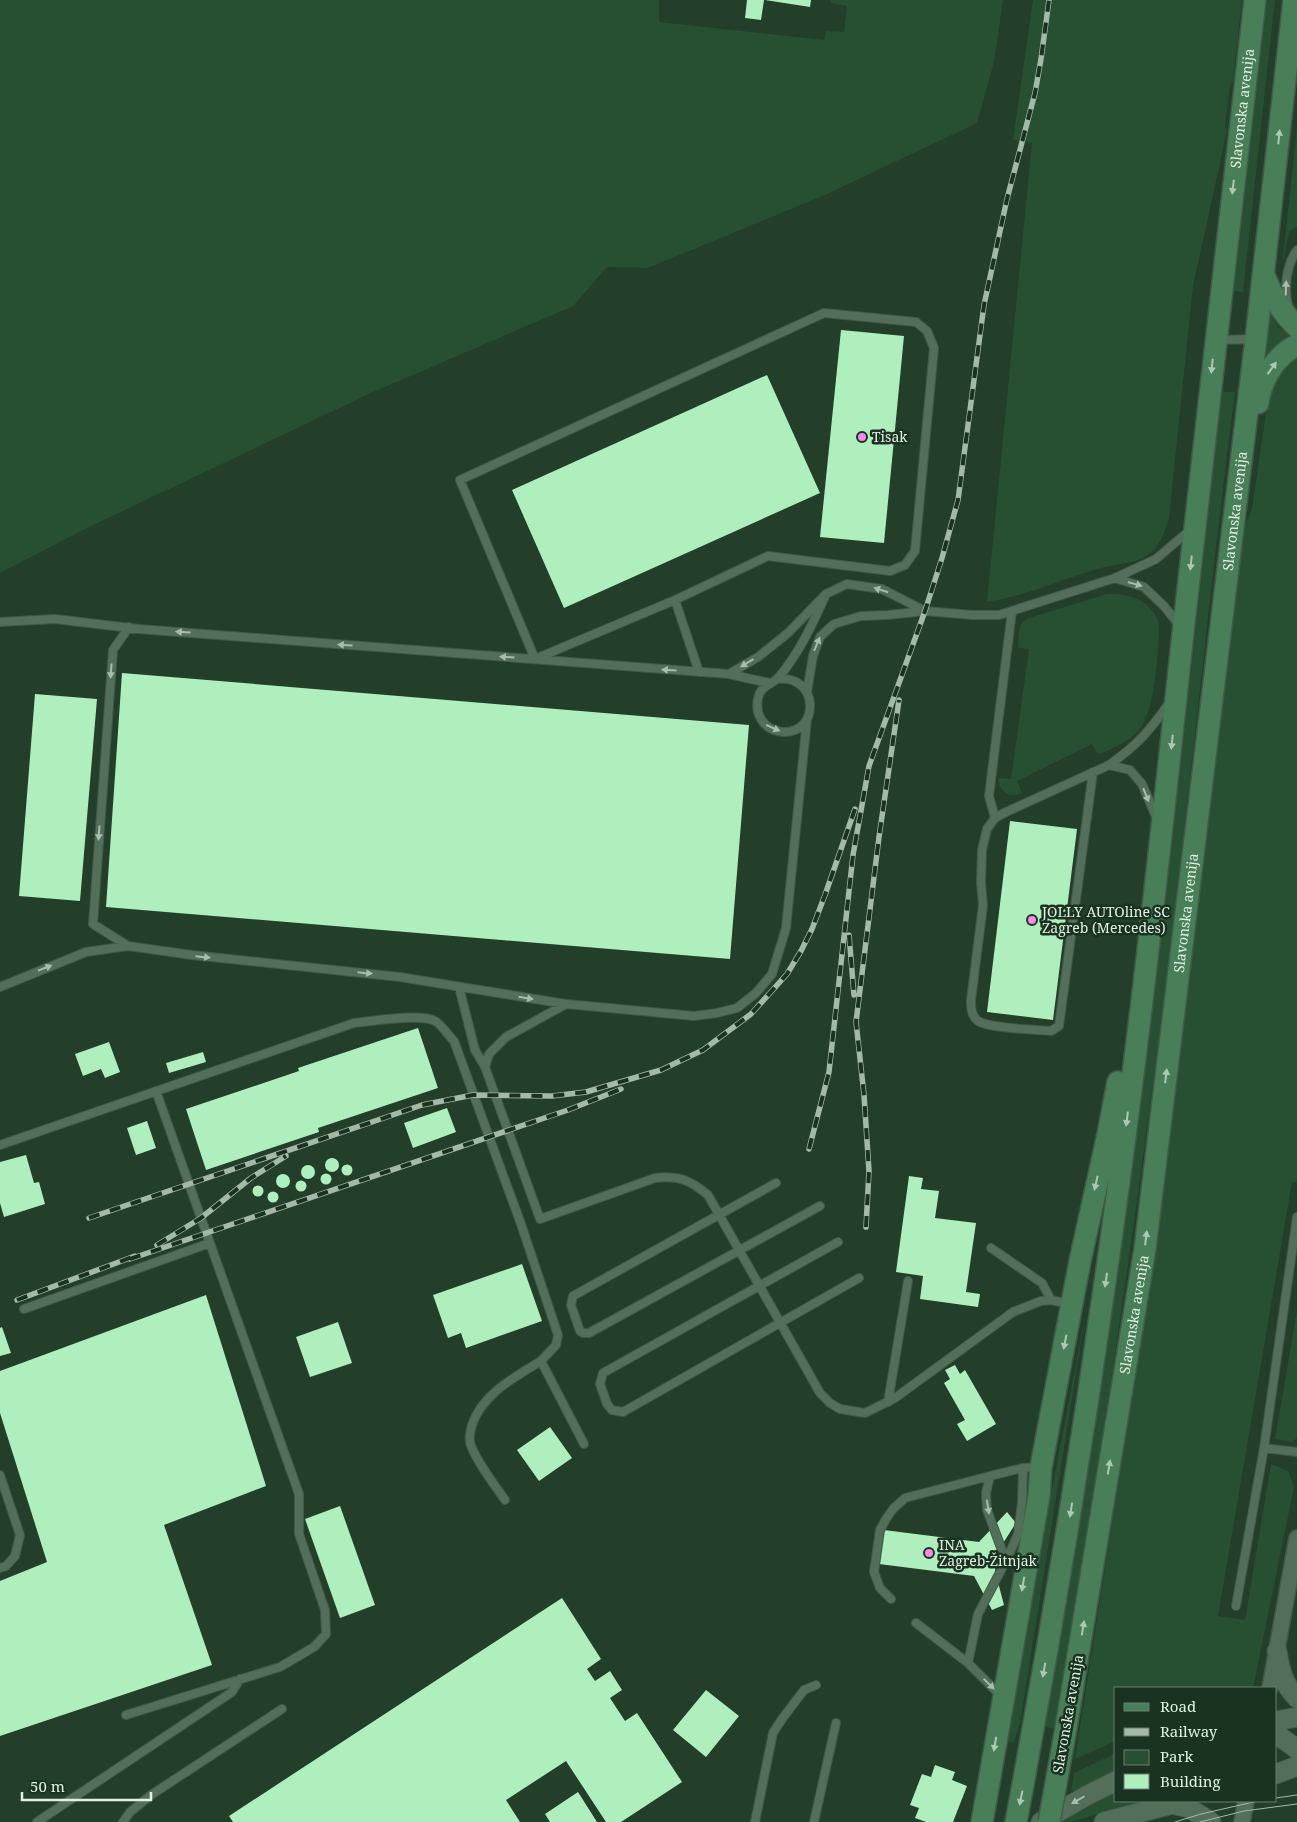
<svg xmlns="http://www.w3.org/2000/svg" width="1297" height="1822" font-family="'Noto Serif',serif">
	<style>
		.green { fill: #265031 }
		.building { fill: #aeefbd }
		.lines { fill: none; stroke-linecap: round; stroke-linejoin: round }
		.service-casing { stroke: #415949; stroke-width: 10 }
		.minor-casing { stroke: #415949; stroke-width: 18 }
		.tertiary-casing { stroke: #415949; stroke-width: 21 }
		.secondary-casing { stroke: #415949; stroke-width: 24 }
		.service { stroke: #536f59; stroke-width: 8 }
		.minor { stroke: #536f59; stroke-width: 15 }
		.tertiary { stroke: #536f59; stroke-width: 19 }
		.secondary { stroke: #487e58; stroke-width: 21 }
		.tram { stroke: #a5b9a9; stroke-width: 1 }
		.rail-casing { stroke: #a5b9a9; stroke-width: 5.5 }
		.rail { stroke: #193320; stroke-width: 4; stroke-dasharray: 11; stroke-linecap: butt }
		.secondary-bridge-casing { stroke: #415949; stroke-width: 24; stroke-linecap: butt }
		.secondary-bridge { stroke: #487e58; stroke-width: 21 }
		.oneway { fill: #abc9b3 }
		.oneway2 { fill: #a8bdac }
		.poi-dot { fill: #f788ec; stroke: #193320; stroke-width: 2 }
		.labels { text-anchor: middle; stroke-width: 5; stroke-linejoin: round; paint-order: stroke }
		.street-label { font-size: 14px; fill: #e1f1e4; stroke: #193320 }
		.poi-label { font-size: 14px; fill: #e1f1e4; stroke: #193320; text-anchor: start }
	</style>
	<rect width="100%" height="100%" fill="#233e29"/>
	<path class="green" d="M0 0H659V22L824 40 826 31 844 32 847 6 830 3V0H1003L994 62 977 123 825 195 648 268 607 267 573 306 371 393 87 528 0 573Z
		M1033 0H1242L1233 82 1230 86 1225 127 1227 131 1193 286 1169 518C1165 533 1159 548 1145 557 1130 565 1113 564 1097 569 1061 580 1025 596 987 602L1032 143 1013 140Z
		M1267 0H1275L1243 292 1234 291Z
		M1297 129V226L1289 232 1282 266Z
		M1268 310 1279 328 1294 337 1272 350 1262 361Z
		M1297 353V1182H1292L1218 1616 1245 1620 1271 1464 1288 1471 1294 1487 1253 1688H1116V1741L1075 1759 1138 1358 1243 530 1252 509 1270 384Z
		M1222 392H1235C1215 546 1199 702 1181 857 1147 1148 1105 1440 1054 1729L1043 1726 1074 1553 1103 1368 1171 854Z
		M1107 594C1130 594 1150 599 1159 623 1159 649 1155 710 1140 729 1130 741 1114 748 1100 754L1096 752 1092 744 1017 781 1022 793C1009 798 1002 794 998 781L999 778 1011 779 1029 649 1018 648C1019 636 1017 623 1029 618Z
		M1086 1311 1020 1723 1014 1743 1008 1741 1005 1735Z
		M1297 1311V1438L1292 1442 1275 1439Z
		M1116 1753V1771L1071 1792 1074 1773Z
		M1116 1793V1801H1144L1071 1822H1064L1065 1819Z"/>
	<path class="building" d="M747 0H764L761 20 745 18Z
		M765 0H811L810 7Z
		M841 330 904 336 884 543 820 537Z
		M767 375 820 493 564 608 512 490Z
		M122 673 749 725 730 959 106 907Z
		M35 694 97 699 80 901 19 896Z
		M1010 821 1077 829 1053 1020 987 1012Z
		M418 1028 438 1088 318 1128 319 1132 206 1170 186 1109 299 1071 298 1068Z
		M109 1042 120 1072 105 1078 101 1069 83 1076 75 1054Z
		M203 1052 206 1062 169 1073 166 1063Z
		M447 1108 456 1132 413 1148 404 1123Z
		M147 1121 156 1148 136 1155 127 1128Z
		M26 1155 34 1183 39 1182 45 1204 4 1217 0 1203V1162Z
		M325 1165a7 7 0 1 1 14 0a7 7 0 1 1-14 0Z
		M341.5 1170a5.5 5.5 0 1 1 11 0a5.5 5.5 0 1 1-11 0Z
		M301 1172a7 7 0 1 1 14 0a7 7 0 1 1-14 0Z
		M320.5 1179a5.5 5.5 0 1 1 11 0a5.5 5.5 0 1 1-11 0Z
		M276 1181a7 7 0 1 1 14 0a7 7 0 1 1-14 0Z
		M909 1176 923 1178 921 1189 939 1191 935 1218 976 1223 966 1292 980 1294 978 1307 920 1299 923 1276 896 1272Z
		M295.5 1186a5.5 5.5 0 1 1 11 0a5.5 5.5 0 1 1-11 0Z
		M252.5 1191a5.5 5.5 0 1 1 11 0a5.5 5.5 0 1 1-11 0Z
		M267.5 1197a5.5 5.5 0 1 1 11 0a5.5 5.5 0 1 1-11 0Z
		M522 1264 542 1321 466 1348 461 1333 448 1338 433 1295Z
		M206 1295 266 1486 164 1525 212 1665 0 1736V1581L47 1562 0 1413V1371Z
		M338 1322 352 1363 310 1377 296 1337Z
		M2 1327 11 1353 0 1356V1328Z
		M955 1365 960 1374 965 1370 996 1424 967 1441 957 1424 965 1420 944 1383 950 1379 945 1370Z
		M550 1427 572 1458 539 1481 517 1450Z
		M340 1506 375 1605 340 1618 305 1519Z
		M1007 1512 1016 1523 998 1551 995 1571 1004 1605 992 1610 974 1576 879 1564 884 1530 979 1542Z
		M562 1598 601 1659 587 1669 595 1681 610 1671 622 1690 610 1698 625 1721 637 1713 682 1782 621 1822H606L566 1761 506 1800 520 1822H233L229 1816Z
		M706 1690 739 1716 706 1757 673 1730Z
		M935 1765 955 1772 952 1780 967 1786 953 1822H926L915 1818 919 1808 910 1805 922 1774 931 1777Z
		M578 1792 597 1822H550L545 1814Z"/>
	<g class="lines">
		<defs>
			<path id="service" d="M1288 306C1284 288 1286 265 1297 250
				M824 313 916 322 927 331 934 348 915 551 905 565 890 571 768 556 675 600 535 659 460 480Z
				M1217 340 1256 339
				M675 600 699 672
				M0 622 55 619 139 629 729 674 769 683
				M1179 625 1164 606 1144 587 1115 578 1156 559 1190 530
				M729 674 758 657 788 633 826 594 847 584 882 589 925 611
				M777 679C820 674 820 734 783 732 774 731 766 728 761 719 756 711 756 699 761 691 766 684 774 683 779 677 800 652 813 623 826 594
				M807 692 813 656 820 637 834 624 861 616 888 615 925 611 972 615H999L1115 578
				M1093 772 1059 1026 1051 1031C1034 1029 991 1029 978 1021 971 1016 971 1007 971 1000L983 905 981 883 982 850 987 829 995 818 1006 812 1109 765
				M995 818 989 796 1012 611
				M1157 819 1142 784 1130 770 1109 765C1136 746 1150 731 1169 703
				M128 946 93 924 113 650 129 627
				M0 987 86 952 128 946 192 955 400 977 566 1004 694 1016 717 1013 737 1008 756 993 772 974 786 928 807 719
				M459 987 475 1050 485 1067
				M566 1004 506 1037 489 1054 485 1067 540 1219 655 1178C678 1175 690 1180 708 1195L820 1393 830 1403 840 1409 865 1413 895 1398 1013 1312 1041 1301 1051 1300 1070 1304
				M0 1145 354 1023C372 1021 422 1013 435 1021 442 1025 448 1035 454 1041L521 1224 558 1335 556 1345 541 1361 584 1444
				M776 1183 573 1296 571 1305 580 1331 583 1333H589L820 1206
				M838 1242 603 1373 600 1384 607 1404 612 1410 623 1412 859 1278
				M991 1248 1042 1283 1051 1300
				M24 1309 210 1243
				M888 1402 908 1281
				M1264 1448 1297 1217
				M0 1475 20 1535 15 1556 6 1566 0 1568
				M505 1500C494 1484 479 1465 472 1448 468 1441 470 1433 472 1425 482 1394 515 1377 541 1361
				M1006 1561 1018 1534 1022 1502 1023 1468
				M891 1599 880 1588 874 1572 880 1530 886 1519 893 1509 905 1498 990 1476
				M1236 1606 1264 1448 1297 1452
				M916 1623 968 1663
				M1001 1696 968 1663 978 1614 1006 1561 987 1510 986 1493 990 1476 1023 1468 1039 1467
				M126 1715 280 1667 314 1647 326 1634 325 1610 299 1534V1494L156 1091
				M37 1822 232 1692 240 1679
				M123 1822 130 1812 151 1795 282 1709
				M755 1822 773 1733 782 1719 804 1690 816 1685
				M814 1822 836 1723"/>
			<path id="minor" d="M1270 1688 1297 1538
				M1242 1822 1246 1801"/>
			<path id="tertiary" d="M1277 1651C1280 1670 1283 1684 1297 1698
				M1276 1721 1297 1717
				M1276 1734 1297 1749
				M1276 1774 1297 1766
				M1172 1804 1189 1808 1211 1822
				M1041 1822 1086 1796 1116 1781
				M1104 1822 1184 1801"/>
			<g id="secondary">
				<path d="M1264 275C1272 296 1281 312 1297 327"/>
				<path d="M1258 403C1261 380 1275 356 1297 345"/>
				<path id="s1" d="M1066 1728 1145 1249 1256 339 1294 0"/>
				<path d="M982 1822 1039 1496 1041 1467 1080 1261 1108 1134 1118 1082"/>
				<path id="s2" d="M1016 1822C1054 1619 1087 1416 1115 1211 1142 1016 1163 820 1184 624 1207 416 1230 208 1255 0"/>
			</g>
		</defs>
		<use href="#service" class="service-casing"/>
		<use href="#minor" class="minor-casing"/>
		<use href="#tertiary" class="tertiary-casing"/>
		<use href="#secondary" class="secondary-casing"/>
		<use href="#service" class="service"/>
		<use href="#minor" class="minor"/>
		<use href="#tertiary" class="tertiary"/>
		<use href="#secondary" class="secondary"/>
		<path class="tram" d="M1276 1798 1297 1795
			M1175 1822 1201 1814 1258 1801
			M1200 1822 1244 1811 1297 1804"/>
		<defs>
			<path id="rail" d="M849 935 854 995
				M809 1149 829 1072 853 855 869 766 925 611 942 558 958 500 984 305 1007 199 1035 93 1041 59 1049 0
				M89 1218 422 1105 473 1095 552 1096 586 1092 661 1070 703 1050 751 1014 787 974 801 951 812 929 825 895 855 809
				M866 1227 869 1171 864 1095 856 1022 879 837 899 700
				M157 1245 201 1218 251 1178 286 1156
				M130 1259 568 1110 621 1089
				M17 1300 135 1256"/>
		</defs>
		<use href="#rail" class="rail-casing"/>
		<use href="#rail" class="rail"/>
		<defs>
			<path id="secondary-bridge" d="M1049 1822 1066 1728"/>
		</defs>
		<use href="#secondary-bridge" class="secondary-bridge-casing"/>
		<use href="#secondary-bridge" class="secondary-bridge"/>
	</g>
	<defs><path id="oneway-solid" d="M-6-.8H1V-3.2L6.5 0L1 3.2V.8H-6Z" transform="scale(1.25)"/></defs>
	<g class="oneway">
		<use href="#oneway-solid" transform="translate(1279 137) rotate(-84)"/>
		<use href="#oneway-solid" transform="translate(1233 187) rotate(97)"/>
		<use href="#oneway-solid" transform="translate(1212 366) rotate(96)"/>
		<use href="#oneway-solid" transform="translate(1272 368) rotate(-54)"/>
		<use href="#oneway-solid" transform="translate(1191 563) rotate(96)"/>
		<use href="#oneway-solid" transform="translate(1172 742) rotate(96)"/>
		<use href="#oneway-solid" transform="translate(1166 1076) rotate(-83)"/>
		<use href="#oneway-solid" transform="translate(1127 1119) rotate(97)"/>
		<use href="#oneway-solid" transform="translate(1096 1183) rotate(103)"/>
		<use href="#oneway-solid" transform="translate(1146 1238) rotate(-83)"/>
		<use href="#oneway-solid" transform="translate(1106 1280) rotate(98)"/>
		<use href="#oneway-solid" transform="translate(1065 1342) rotate(101)"/>
		<use href="#oneway-solid" transform="translate(1109 1467) rotate(-81)"/>
		<use href="#oneway-solid" transform="translate(1071 1510) rotate(99)"/>
		<use href="#oneway-solid" transform="translate(1023 1584) rotate(100)"/>
		<use href="#oneway-solid" transform="translate(1083 1628) rotate(-81)"/>
		<use href="#oneway-solid" transform="translate(1044 1670) rotate(100)"/>
		<use href="#oneway-solid" transform="translate(995 1744) rotate(100)"/>
		<use href="#oneway-solid" transform="translate(1021 1798) rotate(101)"/>
	</g>
	<g class="oneway2">
		<use href="#oneway-solid" transform="translate(1286 288) rotate(-88)"/>
		<use href="#oneway-solid" transform="translate(1135 584) rotate(16)"/>
		<use href="#oneway-solid" transform="translate(881 590) rotate(-163)"/>
		<use href="#oneway-solid" transform="translate(183 632) rotate(-176)"/>
		<use href="#oneway-solid" transform="translate(817 644) rotate(-67)"/>
		<use href="#oneway-solid" transform="translate(345 645) rotate(-176)"/>
		<use href="#oneway-solid" transform="translate(507 657) rotate(-176)"/>
		<use href="#oneway-solid" transform="translate(747 663) rotate(149)"/>
		<use href="#oneway-solid" transform="translate(669 670) rotate(-176)"/>
		<use href="#oneway-solid" transform="translate(111 671) rotate(94)"/>
		<use href="#oneway-solid" transform="translate(773 728) rotate(24)"/>
		<use href="#oneway-solid" transform="translate(1146 795) rotate(68)"/>
		<use href="#oneway-solid" transform="translate(99 833) rotate(94)"/>
		<use href="#oneway-solid" transform="translate(203 957) rotate(6)"/>
		<use href="#oneway-solid" transform="translate(45 968) rotate(-21)"/>
		<use href="#oneway-solid" transform="translate(365 973) rotate(6)"/>
		<use href="#oneway-solid" transform="translate(526 998) rotate(9)"/>
		<use href="#oneway-solid" transform="translate(988 1507) rotate(81)"/>
		<use href="#oneway-solid" transform="translate(989 1684) rotate(44)"/>
		<use href="#oneway-solid" transform="translate(1078 1800) rotate(150)"/>
	</g>
	<g class="poi-dot">
		<circle cx="862" cy="437" r="5"/>
		<circle cx="1032" cy="920" r="5"/>
		<circle cx="929" cy="1553" r="5"/>
	</g>
	<g class="labels">
		<g class="street-label">
			<text dy="5" stroke="none"><textPath href="#s2" startOffset="1729">Slavonska avenija</textPath></text>
			<text dy="5" stroke="none"><textPath href="#s1" startOffset="1229">Slavonska avenija</textPath></text>
			<text dy="5" stroke="none"><textPath href="#s1" startOffset="824">Slavonska avenija</textPath></text>
			<text dy="5" stroke="none"><textPath href="#s1" startOffset="419">Slavonska avenija</textPath></text>
			<text transform="translate(1068 1714) rotate(-80)" y="5">Slavonska avenija</text>
		</g>
		<g class="poi-label">
			<text x="872" y="442">Tisak</text>
			<text x="1042" y="917">JOLLY AUTOline SC<tspan x="1042" dy="16">Zagreb (Mercedes)</tspan></text>
			<text x="939" y="1550">INA<tspan x="939" dy="16">Zagreb-Žitnjak</tspan></text>
		</g>
	</g>
	<rect x="1114" y="1687" width="162" height="115" fill="#193320" stroke="#697f6e"/>
	<rect x="1124" y="1703" width="25" height="8" fill="#487e58" stroke="#697f6e"/>
	<text x="1160" y="1712" font-size="15" fill="#e1f1e4">Road</text>
	<rect x="1124" y="1728" width="25" height="8" fill="#a5b9a9" stroke="#697f6e"/>
	<text x="1160" y="1737" font-size="15" fill="#e1f1e4">Railway</text>
	<rect x="1124" y="1750" width="25" height="15" fill="#265031" stroke="#697f6e"/>
	<text x="1160" y="1762" font-size="15" fill="#e1f1e4">Park</text>
	<rect x="1124" y="1774" width="25" height="15" fill="#aeefbd" stroke="#697f6e"/>
	<text x="1160" y="1787" font-size="15" fill="#e1f1e4">Building</text>
	<path d="M22 1792v8h129v-8" fill="none" stroke="#e1f1e4" stroke-width="2.5"/>
	<text x="30" y="1792" font-size="15" fill="#e1f1e4" stroke="#193320" stroke-width="4" paint-order="stroke">50 m</text>
</svg>
